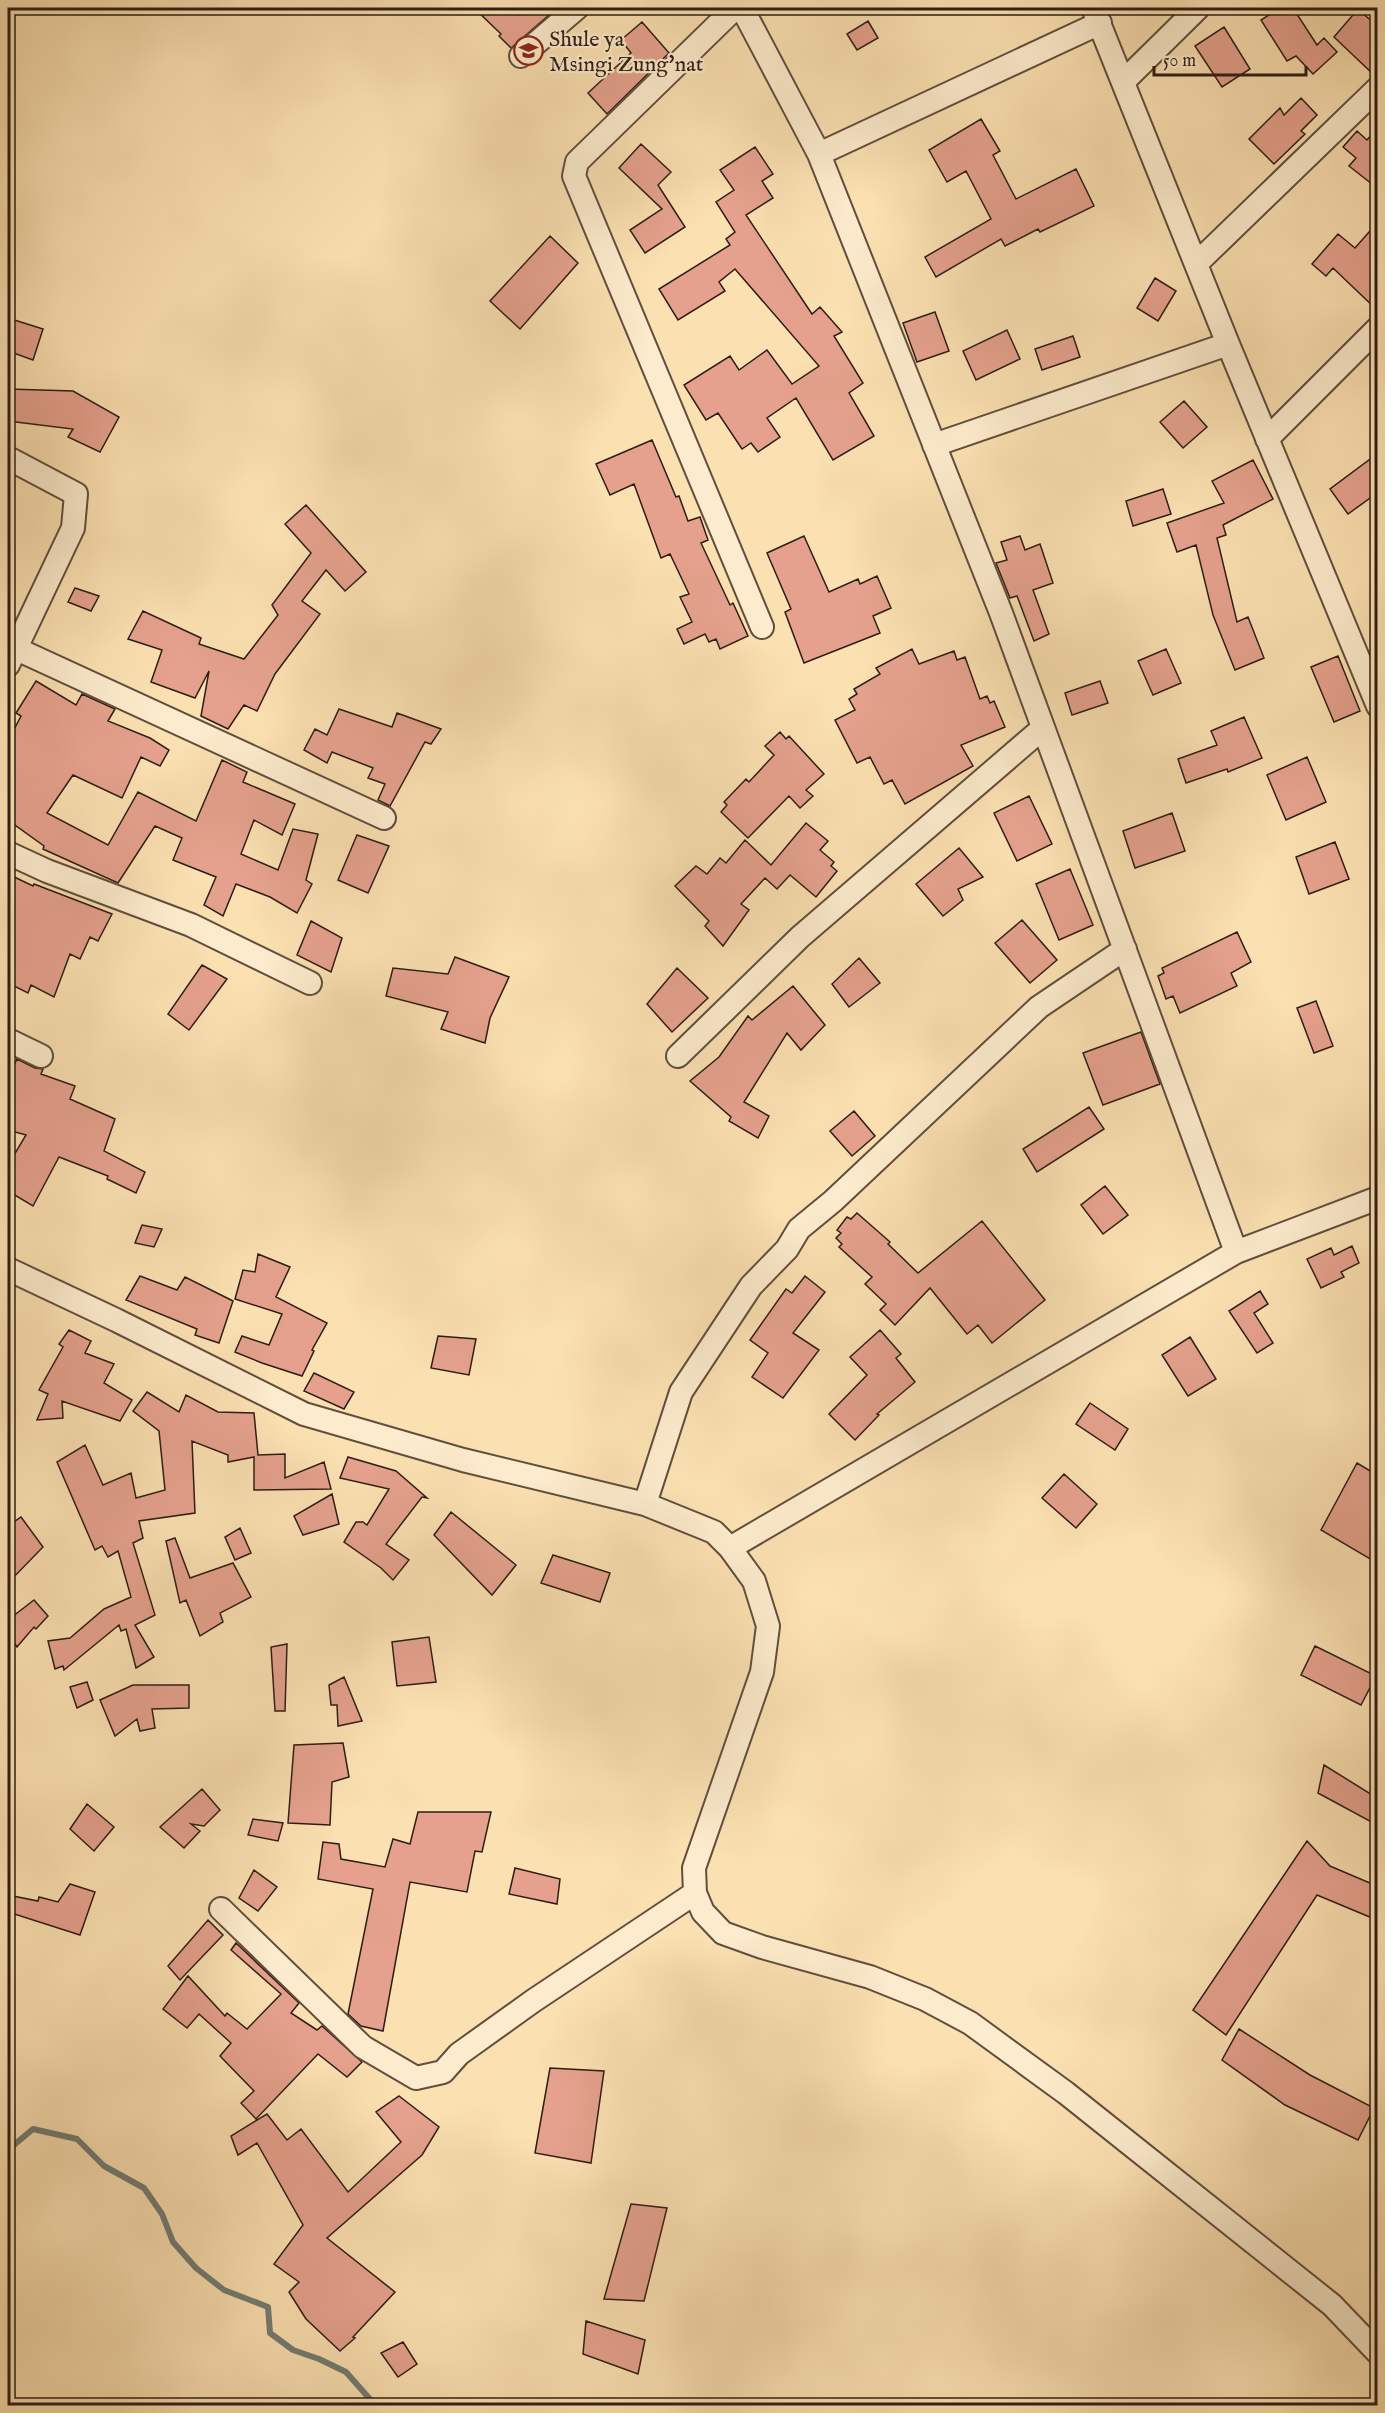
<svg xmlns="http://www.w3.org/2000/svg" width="1385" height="2413" font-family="'IM FELL English',serif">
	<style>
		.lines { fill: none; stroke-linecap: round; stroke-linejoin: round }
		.stream { stroke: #727c74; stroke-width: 6 }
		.building { fill: #e5a18d; stroke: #2e1d16; stroke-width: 1.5 }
		.minor-casing { stroke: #614e3d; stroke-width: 26 }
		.minor { stroke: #fcebcc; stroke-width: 22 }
		.labels { text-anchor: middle; stroke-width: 4.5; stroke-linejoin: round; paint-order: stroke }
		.poi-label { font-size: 22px; fill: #2e1d16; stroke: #fcebcc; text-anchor: start }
	</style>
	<rect width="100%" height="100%" fill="#fbe0b1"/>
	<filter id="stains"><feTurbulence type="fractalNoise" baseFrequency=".00333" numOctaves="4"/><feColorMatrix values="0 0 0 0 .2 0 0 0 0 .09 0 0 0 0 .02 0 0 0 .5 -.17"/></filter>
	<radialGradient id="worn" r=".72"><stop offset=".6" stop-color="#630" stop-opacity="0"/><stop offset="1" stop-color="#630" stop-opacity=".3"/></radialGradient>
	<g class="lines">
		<path class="stream" d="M8 2150 33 2129 77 2139 104 2166 144 2188 162 2214 173 2242 196 2268 224 2290 268 2307 270 2333 293 2350 319 2359 346 2372 376 2406"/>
	</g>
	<path class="building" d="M474 8H512L520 15 527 8H557L511 48 499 36 501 34Z
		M1280 8H1293L1317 45 1324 38 1337 52 1313 74 1296 56 1287 61 1261 20Z
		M1358 9 1377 26V75H1374L1334 37Z
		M868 21 878 38 857 50 847 34Z
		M642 22 669 53 607 114 588 93 631 53 621 40Z
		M1224 27 1250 69 1222 87 1195 46Z
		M1301 98 1317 115 1301 131 1305 134 1274 164 1249 139 1280 108 1284 115Z
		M981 119 1000 151 993 155 1016 199 1076 169 1094 206 1040 232 1038 229 1005 246 1001 239 936 277 925 257 991 219 966 171 947 182 929 150Z
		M1377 128V188L1349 166 1356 158 1343 147 1357 131 1367 140Z
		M641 144 671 172 658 185 685 227 645 253 630 230 662 209 619 168Z
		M755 147 773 174 762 181 773 198 746 215 812 314 820 307 842 332 834 336 863 383 849 393 874 436 833 460 796 398 767 418 780 437 758 452 751 443 742 449 718 413 706 420 684 385 730 356 739 370 767 350 792 384 819 366 735 269 719 282 725 291 678 320 659 289 730 245 726 239 735 232 716 202 734 190 720 170Z
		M1377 223V310L1333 268 1326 276 1312 264 1338 234 1355 248Z
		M550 236 578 263 520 329 490 301Z
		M1155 278 1176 291 1158 321 1137 308Z
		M935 312 949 351 917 362 903 323Z
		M8 318 43 329 33 360 8 351Z
		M1007 330 1020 359 976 380 963 351Z
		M1073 336 1080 357 1042 370 1035 349Z
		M8 389 73 391 119 417 100 452 68 437 73 429 8 421Z
		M1184 401 1207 427 1183 448 1160 422Z
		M652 440 676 497 679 496 688 521 700 517 708 540 701 543 730 605 733 603 748 636 720 649 716 639 709 642 705 634 684 644 677 629 692 622 680 597 689 594 670 554 661 558 634 484 610 495 596 464Z
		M1377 454V493L1348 514 1330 489Z
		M1253 460 1273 499 1223 525 1226 535 1217 538 1237 622 1248 617 1264 658 1235 670 1213 615 1196 545 1177 552 1167 523 1224 503 1212 481Z
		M1163 489 1171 514 1133 526 1126 501Z
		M306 505 366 572 345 591 326 570 302 601 320 614 275 674 257 711 244 705 228 729 201 716 209 671 195 698 151 682 162 650 128 639 143 611 201 638 199 644 244 659 278 615 272 605 311 553 285 524Z
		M804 536 829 592 858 579 860 584 877 576 891 608 873 616 880 633 804 663 785 612 791 609 767 553Z
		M1020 536 1025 550 1040 544 1053 583 1033 590 1049 634 1034 641 1017 596 1010 598 996 563 1007 560 1001 542Z
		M75 588 99 596 91 611 68 602Z
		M912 649 919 664 954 651 957 660 965 657 980 699 987 696 990 703 994 701 1005 727 961 745 973 766 905 804 892 780 884 784 870 757 857 763 835 720 855 710 849 699 857 694 854 689 880 674 876 668Z
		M1166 649 1181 683 1153 695 1138 661Z
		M1338 656 1360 711 1334 722 1311 667Z
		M36 681 76 705 82 694 115 709 108 721 150 738 169 750 160 766 141 757 122 798 73 775 47 813 108 845 138 792 196 821 222 760 247 772 243 782 295 804 282 835 254 820 241 854 278 870 293 829 318 834 306 880 312 884 297 913 270 897 236 884 223 916 204 905 216 877 173 860 182 838 155 826 118 883 43 849 44 846 8 820V741L21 716 16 713Z
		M1100 681 1108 703 1072 715 1065 693Z
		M339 709 392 727 397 713 441 729 431 744 425 742 390 806 378 800 385 784 368 778 373 768 332 752 327 763 304 750 315 729 327 735Z
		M1244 717 1262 758 1228 772 1227 769 1186 783 1178 759 1217 745 1211 731Z
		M780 732 786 739 789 736 824 774 806 790 813 796 800 808 789 796 748 838 721 812 727 805 724 802 746 779 749 782 774 755 765 746Z
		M1307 757 1326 802 1286 820 1267 775Z
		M1029 796 1052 844 1017 861 994 813Z
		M1172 813 1185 851 1135 868 1123 831Z
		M806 823 828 841 820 850 834 862 831 866 837 871 816 897 790 875 777 889 765 878 741 904 749 910 723 946 705 926 709 921 675 886 696 866 707 874 720 858 726 863 745 840 771 865Z
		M357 835 389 846 368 893 338 880Z
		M1335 842 1349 879 1309 894 1296 857Z
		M959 848 983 877 958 889 963 900 943 916 916 884Z
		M1070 869 1093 925 1059 940 1036 884Z
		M8 874 33 886 34 884 112 914 98 941 90 937 80 959 70 954 54 997 31 985 28 993 8 983Z
		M1022 920 1057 960 1030 983 995 943Z
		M311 921 342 938 331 972 297 955Z
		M1237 932 1251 962 1231 973 1237 986 1180 1013 1173 996 1166 999 1158 976 1164 973 1162 968Z
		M455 957 509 977 490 1018 485 1043 441 1029 448 1012 386 996 393 968 448 974Z
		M859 958 880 983 849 1007 832 984Z
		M202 965 227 979 189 1030 168 1014Z
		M677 968 708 998 672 1032 647 1004Z
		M793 986 825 1025 801 1050 787 1033 744 1102 769 1116 758 1138 729 1121 731 1117 690 1081 719 1057 748 1016 752 1020Z
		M1316 1001 1333 1046 1314 1053 1297 1008Z
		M1141 1032 1160 1084 1103 1105 1083 1053Z
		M17 1059 35 1068 43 1069 41 1074 75 1086 70 1099 115 1119 104 1151 145 1172 136 1193 107 1179 108 1176 59 1157 33 1206 8 1191V1165L26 1135 8 1130V1078Z
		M1089 1107 1104 1129 1037 1172 1023 1149Z
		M854 1111 875 1136 852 1156 830 1131Z
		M1105 1186 1128 1215 1103 1234 1081 1205Z
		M857 1213 890 1242 888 1244 918 1273 982 1221 1045 1300 992 1343 978 1325 967 1334 930 1288 895 1325 880 1310 886 1304 865 1284 872 1277 839 1247 842 1244 836 1238 841 1233 837 1230 847 1217 851 1219Z
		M142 1225 162 1229 154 1247 135 1243Z
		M1352 1246 1359 1263 1341 1272 1344 1277 1321 1288 1307 1259 1331 1248 1334 1255Z
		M258 1254 290 1267 276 1297 327 1323 312 1350 314 1351 302 1376 262 1363 235 1352 242 1336 269 1345 282 1314 235 1299 243 1270 255 1272Z
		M140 1276 177 1290 185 1277 233 1301 219 1343 195 1335 197 1329 126 1300Z
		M805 1276 825 1292 793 1333 819 1350 783 1398 752 1377 768 1353 750 1340 786 1289 792 1293Z
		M1260 1291 1268 1304 1254 1313 1273 1343 1257 1353 1229 1311Z
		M69 1330 91 1341 85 1353 114 1364 104 1383 132 1400 120 1421 62 1401 63 1418 37 1420 48 1394 39 1390 63 1347 59 1344Z
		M880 1330 901 1354 896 1358 915 1382 877 1414 879 1415 855 1440 829 1414 867 1375 850 1357Z
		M438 1336 476 1339 469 1375 431 1368Z
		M1190 1337 1216 1379 1188 1396 1162 1355Z
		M314 1373 354 1392 344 1409 304 1391Z
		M147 1392 179 1412 186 1395 218 1412 254 1413 258 1455 285 1454V1478L324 1462 331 1489 254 1490V1457L228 1462V1455L192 1441 195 1513 139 1521 143 1538 133 1543 155 1615 135 1625 154 1657 136 1668 126 1629 121 1631 119 1625 64 1670 63 1666 55 1669 48 1641 70 1638 104 1609 131 1597 118 1551 108 1557 102 1546 95 1550 57 1462 85 1445 103 1485 131 1473 136 1498 165 1490 159 1431 133 1411Z
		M1090 1403 1128 1429 1115 1450 1076 1424Z
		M348 1457 396 1471 427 1498 422 1497 386 1544 409 1560 393 1580 381 1568 344 1542 356 1522H363L367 1525 389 1489 340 1478Z
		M1357 1463 1377 1475V1563L1321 1530Z
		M1064 1474 1097 1504 1076 1528 1042 1498Z
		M332 1494 339 1524 303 1535 294 1516Z
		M451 1512 516 1565 492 1595 434 1535Z
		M21 1517 43 1547 8 1583V1526Z
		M240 1528 251 1553 235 1560 225 1537Z
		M175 1538 190 1578 233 1563 251 1597 220 1613 223 1622 200 1636 186 1600 180 1603 166 1541Z
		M553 1555 610 1573 600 1602 541 1583Z
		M34 1600 48 1616 36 1629 34 1627 17 1647 8 1633V1620Z
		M429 1637 436 1682 397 1686 392 1642Z
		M287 1644 285 1711H275L271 1647Z
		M1315 1646 1376 1676 1361 1705 1301 1675Z
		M344 1677 362 1721 338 1726 337 1705H331L329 1685Z
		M87 1682 93 1700 77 1708 70 1687Z
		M133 1685H189V1708L152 1709 155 1728 140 1731 137 1719 115 1736 100 1700Z
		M343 1743 349 1777 332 1782 330 1825 288 1823 294 1745Z
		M1324 1765 1377 1798V1825L1318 1793Z
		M202 1789 220 1810 204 1826 191 1824 200 1831 184 1848 160 1827Z
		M87 1804 114 1827 94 1851 70 1829Z
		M418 1812H491L482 1852 475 1851 467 1892 410 1882 383 2031 361 2026 348 2014 373 1889 318 1879 323 1842 339 1844 341 1859 385 1867 393 1839 410 1844Z
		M253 1819 283 1823 278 1841 248 1835Z
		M1307 1841 1330 1866 1377 1886V1920L1317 1895 1226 2035 1193 2010Z
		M515 1868 560 1879 557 1904 509 1894Z
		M254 1870 277 1887 258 1911 239 1898Z
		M70 1884 95 1892 80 1935 8 1912V1895L38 1901 39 1897 58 1902Z
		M208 1920 223 1935 180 1980 168 1966Z
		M236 1943 299 2003 291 2013 317 2030 322 2026 362 2062 347 2077 318 2054 256 2119 241 2103 254 2091 220 2056 231 2043 199 2014 187 2028 163 2009 188 1976 225 2016 227 2013 247 2029 281 1994 231 1950Z
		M1239 2029 1310 2075 1374 2108 1358 2140 1285 2105 1222 2060Z
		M550 2068 604 2071 591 2163 535 2153Z
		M399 2096 439 2127 422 2155 327 2238 395 2292 353 2337 355 2338 340 2351 306 2319 289 2292 299 2282 274 2264 303 2225 257 2143 238 2155 231 2136 267 2114 287 2140 301 2129 348 2192 401 2142 376 2112Z
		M631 2204 667 2208 644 2301 604 2299Z
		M586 2321 645 2340 638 2374 583 2354Z
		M403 2342 417 2364 398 2377 381 2353Z"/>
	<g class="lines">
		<defs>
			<path id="minor" d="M735 8 577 162 574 176 762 627
				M742 8 819 154 1001 613 1236 1252
				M1093 8 1228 344 1378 706
				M521 56 577 8
				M1123 82 1198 8
				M819 154 1100 23
				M1196 264 1378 88
				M1267 439 1378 328
				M934 445 1228 344
				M8 458 76 494 73 528 8 665
				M8 645 384 818
				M8 853 47 871 191 925 310 983
				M8 1040 41 1056
				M678 1056 800 937 1043 728
				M8 1269 116 1320 304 1414 463 1460 645 1504 714 1532 730 1548 754 1581 768 1626 762 1672 694 1868 695 1893 703 1912 723 1933 762 1947 870 1977 925 1999 970 2023 1066 2093 1332 2305 1378 2353
				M645 1504 681 1392 751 1286 787 1249 799 1229 833 1201 1039 1007 1125 949
				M730 1548 1236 1252 1378 1198
				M221 1909 363 2047 416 2078 443 2072 459 2054 533 2001 695 1893"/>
		</defs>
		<use href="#minor" class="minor-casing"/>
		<use href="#minor" class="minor"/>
	</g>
	<defs>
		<symbol id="school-ring" viewBox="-11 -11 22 22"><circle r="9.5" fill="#fcebcc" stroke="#8f2418" stroke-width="1.5"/><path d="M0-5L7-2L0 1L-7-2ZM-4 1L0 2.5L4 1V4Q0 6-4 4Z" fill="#8f2418"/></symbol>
	</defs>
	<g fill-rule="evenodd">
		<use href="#school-ring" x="512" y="34" width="33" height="33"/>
	</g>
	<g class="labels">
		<g class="poi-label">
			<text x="549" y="46">Shule ya<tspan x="549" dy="25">Msingi Zung'nat</tspan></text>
		</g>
	</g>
	<rect width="1385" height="2413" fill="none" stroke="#fbe0b1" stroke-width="30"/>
	<rect x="9" y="9" width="1367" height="2395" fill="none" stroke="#2e1d16" stroke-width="3"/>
	<rect x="15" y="15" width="1355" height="2383" fill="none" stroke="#2e1d16" stroke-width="1.5"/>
	<path d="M1154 66v9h152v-9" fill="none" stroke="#2e1d16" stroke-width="3"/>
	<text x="1163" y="66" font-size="18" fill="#2e1d16" stroke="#fcebcc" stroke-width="4.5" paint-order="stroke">50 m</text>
	<rect width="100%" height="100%" filter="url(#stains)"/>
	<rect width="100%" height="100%" fill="url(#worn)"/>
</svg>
